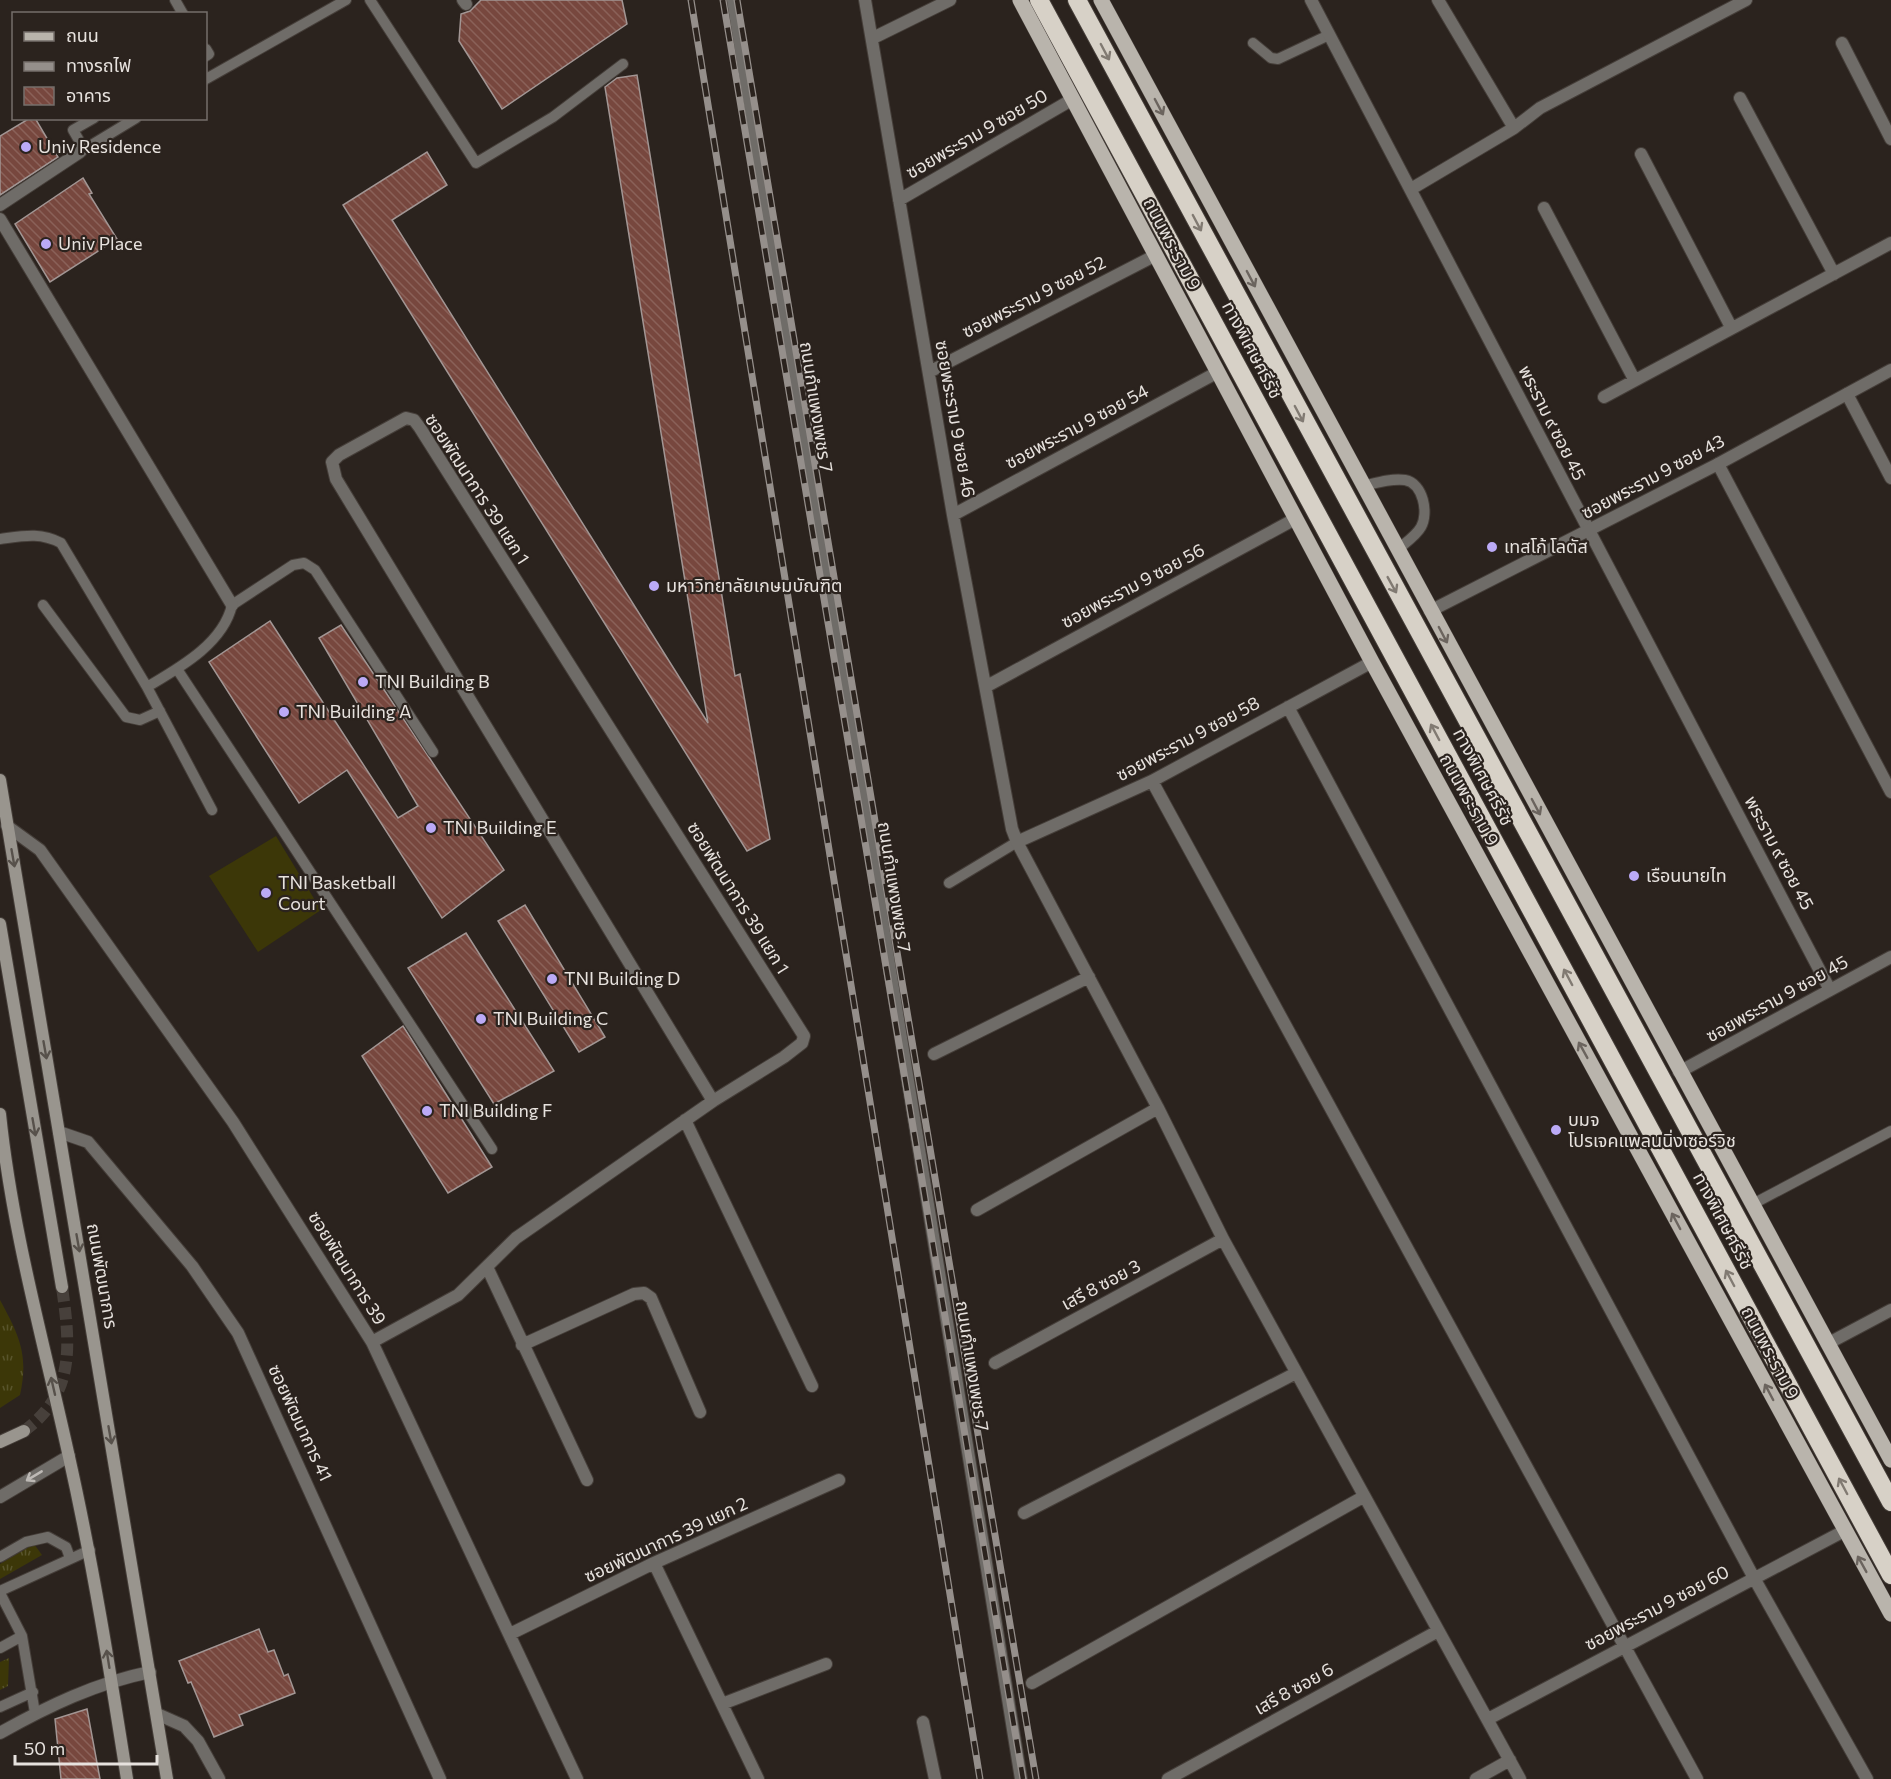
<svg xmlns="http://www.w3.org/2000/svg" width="1891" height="1779" font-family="Commissioner,'Noto Sans Thai',sans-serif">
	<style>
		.grass { fill: url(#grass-tufts) }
		.pitch { fill: #3c3708 }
		.building { fill: url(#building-back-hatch); stroke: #a29694; stroke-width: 1.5 }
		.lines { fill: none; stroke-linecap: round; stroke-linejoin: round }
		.secondary-tunnel { stroke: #47403b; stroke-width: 12; stroke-dasharray: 12 6; stroke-linecap: butt }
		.service-casing { stroke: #453e39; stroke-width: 12 }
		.minor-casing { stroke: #453e39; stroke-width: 14 }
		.tertiary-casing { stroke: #453e39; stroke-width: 14 }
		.secondary-casing { stroke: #453e39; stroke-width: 14 }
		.primary-casing { stroke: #453e39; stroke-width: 16 }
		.motorway-casing { stroke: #453e39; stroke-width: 20 }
		.service { stroke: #6f6c68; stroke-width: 10 }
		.minor { stroke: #6f6c68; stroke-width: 12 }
		.tertiary { stroke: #6f6c68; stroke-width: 12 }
		.secondary { stroke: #99958e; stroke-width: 12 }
		.primary { stroke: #b9b4ac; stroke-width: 15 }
		.motorway { stroke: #d7d1c7; stroke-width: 18 }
		.rail-casing { stroke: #958f8b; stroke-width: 7 }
		.rail { stroke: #2b231e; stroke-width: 4.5; stroke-dasharray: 14; stroke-linecap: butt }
		.oneway { stroke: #817a72 }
		.oneway2 { stroke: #6b645e }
		.oneway3 { stroke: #57514b }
		.oneway4 { stroke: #bdb9b5 }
		.poi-dot { fill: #bbaaf6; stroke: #2b231e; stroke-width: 2 }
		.labels { text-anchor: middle; stroke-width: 4.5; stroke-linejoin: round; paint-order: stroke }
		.street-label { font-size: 18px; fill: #e7e2de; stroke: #2b231e }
		.poi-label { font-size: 18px; fill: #e7e2de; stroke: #2b231e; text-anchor: start }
	</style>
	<defs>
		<pattern id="grass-tufts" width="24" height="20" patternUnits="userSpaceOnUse" patternTransform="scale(1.5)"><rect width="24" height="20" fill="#3c3708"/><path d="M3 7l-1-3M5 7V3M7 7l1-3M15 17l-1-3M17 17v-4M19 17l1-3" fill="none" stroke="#58542c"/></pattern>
		<pattern id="building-back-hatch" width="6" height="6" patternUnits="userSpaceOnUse" patternTransform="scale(1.5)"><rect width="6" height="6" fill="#77473e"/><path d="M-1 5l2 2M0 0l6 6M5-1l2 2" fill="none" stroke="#8a6159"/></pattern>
	</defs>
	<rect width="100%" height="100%" fill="#2b231e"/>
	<path class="grass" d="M0 1300C19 1335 29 1355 20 1395L0 1408Z
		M34 1544 42 1555 0 1579V1564Z
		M9 1658 8 1686 0 1690V1662Z"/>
	<path class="pitch" d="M276 836 321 910 258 952 209 876Z"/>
	<path class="building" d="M481 0H622L627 24 502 109 459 41 461 14 470 11Z
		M637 75 735 676 740 674 770 839 747 851 343 205 427 152 447 185 392 220 708 723 605 87 617 78Z
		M30 118H35L58 157 0 195V136Z
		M83 178 92 193 89 194 117 239 50 282 15 224Z
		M270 621 398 818 418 806 319 638 341 625 504 870 442 918 347 770 299 803 209 662Z
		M525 905 605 1037 579 1052 498 921Z
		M466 933 554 1071 494 1104 408 968Z
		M403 1026 492 1167 448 1193 362 1056Z
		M259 1629 268 1652 274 1650 284 1676 288 1674 295 1693 239 1715 243 1725 214 1737 191 1682 188 1683 179 1661Z
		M87 1709 100 1779H61L55 1719Z"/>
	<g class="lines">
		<path class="secondary-tunnel" d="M24 1431C76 1393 70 1344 62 1287"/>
		<defs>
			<path id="service" d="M175 0 183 14
				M370 0 476 163 553 117 623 64
				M1253 43 1271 58 1278 59 1329 35
				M206 49 209 54 206 56
				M206 79 346 0
				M84 149 73 130 94 118
				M80 152 136 118
				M1363 486C1376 483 1391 478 1405 480 1423 483 1429 513 1421 527 1416 536 1405 543 1397 550
				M0 539C23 536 40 532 61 543L147 687 212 810
				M43 605 126 717 140 720 160 711
				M177 669 492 1149
				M147 687C179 668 223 644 232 605L293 565 304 563 315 570 433 752
				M949 883 1017 842
				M1751 1205 1891 1131
				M0 1557 26 1542 48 1537 66 1547 70 1558
				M0 1591 90 1550
				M0 1593 22 1636 35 1713
				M0 1648 22 1636
				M0 1707 33 1692"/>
			<path id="minor" d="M463 0 466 4
				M733 0 1021 1779
				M865 0 953 515 1012 829 1017 842 1158 1108 1223 1239 1520 1779
				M1311 0 1830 990
				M1438 0 1514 128
				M873 38 950 0
				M1842 43 1891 139
				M1740 98 1834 274
				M1641 154 1731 327
				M1411 189 1514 128 1540 108 1746 0
				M899 200 1073 99
				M0 205 80 152
				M1544 208 1634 379
				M0 219 232 605
				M929 372 1156 255
				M1847 394 1891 478
				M1604 397 1891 243
				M1718 464 1891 792
				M953 515 1218 372
				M987 686 1295 519
				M1288 707 1754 1578 1867 1779
				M1152 781 1697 1779
				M7 826 40 850 233 1122 372 1342 577 1779
				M1017 842 1152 781 1372 662
				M934 1054 1089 977
				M1679 1072 1891 957
				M685 1120 812 1386
				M59 1132 88 1142 192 1266 238 1333 440 1779
				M977 1210 1158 1108
				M487 1267 587 1480
				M372 1342 458 1295 516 1238 713 1101 784 1057 802 1043 804 1036 420 428 414 420 406 418 339 455 332 462 336 479 713 1101
				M1827 1344 1891 1310
				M522 1345 634 1294 644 1293 651 1298 700 1412
				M995 1363 1223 1239
				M1024 1513 1296 1373
				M654 1563 758 1779
				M510 1634 654 1563 839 1480
				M1032 1683 1363 1497
				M722 1704 826 1664
				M157 1714 184 1726 198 1741 219 1779
				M1488 1719 1844 1531
				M923 1722 935 1779
				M0 1733C48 1706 96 1683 150 1672
				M1168 1779 1438 1631
				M1476 1779 1510 1760"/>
			<path id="tertiary" d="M1430 611 1718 464 1891 370
				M0 1497 69 1456"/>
			<path id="secondary" d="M0 780 167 1779
				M0 924 62 1287
				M0 1114C12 1231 44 1343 69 1457 93 1564 110 1671 127 1779
				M0 1442 24 1431"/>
			<path id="primary" d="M1020 0 1372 662 1891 1614
				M1101 0 1891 1460"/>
			<path id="motorway" d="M1039 0 1891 1575
				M1077 0 1891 1502"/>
		</defs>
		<use href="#service" class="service-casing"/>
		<use href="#minor" class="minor-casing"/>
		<use href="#tertiary" class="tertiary-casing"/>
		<use href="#secondary" class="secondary-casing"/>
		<use href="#primary" class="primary-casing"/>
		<use href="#motorway" class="motorway-casing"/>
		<use href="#service" class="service"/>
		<use href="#minor" class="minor"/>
		<use href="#tertiary" class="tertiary"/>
		<use href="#secondary" class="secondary"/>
		<use href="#primary" class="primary"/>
		<use href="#motorway" class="motorway"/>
		<defs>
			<path id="rail" d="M691 0 980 1779
				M723 0 1023 1779
				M737 0 1036 1779"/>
		</defs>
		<use href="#rail" class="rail-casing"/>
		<use href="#rail" class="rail"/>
	</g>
	<defs><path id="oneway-shaft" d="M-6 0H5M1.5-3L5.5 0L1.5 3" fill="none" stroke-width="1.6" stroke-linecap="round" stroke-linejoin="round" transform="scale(1.5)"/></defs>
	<g class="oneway">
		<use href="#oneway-shaft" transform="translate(1105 52) rotate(62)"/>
		<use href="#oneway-shaft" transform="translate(1197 223) rotate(62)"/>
		<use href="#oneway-shaft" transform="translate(1299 414) rotate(62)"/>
		<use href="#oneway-shaft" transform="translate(1392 585) rotate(61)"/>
		<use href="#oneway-shaft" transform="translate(1435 732) rotate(-118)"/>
		<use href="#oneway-shaft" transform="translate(1568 977) rotate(-118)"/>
		<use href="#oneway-shaft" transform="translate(1730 1278) rotate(-118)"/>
		<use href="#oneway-shaft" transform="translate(1843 1486) rotate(-118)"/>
	</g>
	<g class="oneway2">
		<use href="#oneway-shaft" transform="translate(1159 107) rotate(62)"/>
		<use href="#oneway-shaft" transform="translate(1251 279) rotate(62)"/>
		<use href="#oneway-shaft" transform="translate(1443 635) rotate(62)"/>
		<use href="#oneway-shaft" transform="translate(1536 807) rotate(62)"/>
		<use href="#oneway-shaft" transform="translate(1583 1050) rotate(-119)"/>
		<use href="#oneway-shaft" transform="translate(1676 1221) rotate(-118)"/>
		<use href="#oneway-shaft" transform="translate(1769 1392) rotate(-118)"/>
		<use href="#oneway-shaft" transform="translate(1862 1564) rotate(-119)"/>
	</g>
	<g class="oneway3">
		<use href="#oneway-shaft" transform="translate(13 858) rotate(80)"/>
		<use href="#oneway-shaft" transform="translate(45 1050) rotate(80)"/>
		<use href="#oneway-shaft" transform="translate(34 1127) rotate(80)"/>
		<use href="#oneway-shaft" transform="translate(78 1243) rotate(80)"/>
		<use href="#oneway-shaft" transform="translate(53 1386) rotate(-103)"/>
		<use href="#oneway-shaft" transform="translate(110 1435) rotate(80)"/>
		<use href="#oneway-shaft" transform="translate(108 1659) rotate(-99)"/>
	</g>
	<use class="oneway4" href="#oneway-shaft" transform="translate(34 1476) rotate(149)"/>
	<g class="poi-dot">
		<circle cx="26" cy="147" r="6"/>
		<circle cx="46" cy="244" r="6"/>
		<circle cx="1492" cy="547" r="6"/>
		<circle cx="654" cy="586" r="6"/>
		<circle cx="363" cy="682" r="6"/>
		<circle cx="284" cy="712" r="6"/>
		<circle cx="431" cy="828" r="6"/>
		<circle cx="1634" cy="876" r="6"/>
		<circle cx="266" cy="893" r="6"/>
		<circle cx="552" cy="979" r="6"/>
		<circle cx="481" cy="1019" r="6"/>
		<circle cx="427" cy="1111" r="6"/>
		<circle cx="1556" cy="1130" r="6"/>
	</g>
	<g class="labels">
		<g class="street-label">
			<text transform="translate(977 134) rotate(-30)" y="6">ซอยพระราม 9 ซอย 50</text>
			<text transform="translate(1172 244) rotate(62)" y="6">ถนนพระราม 9</text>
			<text transform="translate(1034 297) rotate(-27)" y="6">ซอยพระราม 9 ซอย 52</text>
			<text transform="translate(1252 350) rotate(62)" y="6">ทางพิเศษศรีรัช</text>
			<text transform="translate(816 407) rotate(81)" y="6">ถนนกำแพงเพชร 7</text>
			<text transform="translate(955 419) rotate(80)" y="6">ซอยพระราม 9 ซอย 46</text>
			<text transform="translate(1552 423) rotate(63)" y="6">พระราม ๙ ซอย 45</text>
			<text transform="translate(1077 427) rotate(-28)" y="6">ซอยพระราม 9 ซอย 54</text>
			<text transform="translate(1653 477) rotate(-28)" y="6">ซอยพระราม 9 ซอย 43</text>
			<text transform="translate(477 489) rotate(57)" y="6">ซอยพัฒนาการ 39 แยก 1</text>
			<text transform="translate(1133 586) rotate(-28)" y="6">ซอยพระราม 9 ซอย 56</text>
			<text transform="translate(1188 739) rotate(-28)" y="6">ซอยพระราม 9 ซอย 58</text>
			<text transform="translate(1483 777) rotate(62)" y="6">ทางพิเศษศรีรัช</text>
			<text transform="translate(1469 800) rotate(61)" y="6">ถนนพระราม 9</text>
			<text transform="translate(1779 853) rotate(62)" y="6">พระราม ๙ ซอย 45</text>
			<text transform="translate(894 887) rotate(81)" y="6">ถนนกำแพงเพชร 7</text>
			<text transform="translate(738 898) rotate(58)" y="6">ซอยพัฒนาการ 39 แยก 1</text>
			<text transform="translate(1777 999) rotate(-29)" y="6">ซอยพระราม 9 ซอย 45</text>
			<text transform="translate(1723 1221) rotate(62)" y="6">ทางพิเศษศรีรัช</text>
			<text transform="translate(347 1268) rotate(58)" y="6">ซอยพัฒนาการ 39</text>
			<text transform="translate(102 1276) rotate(80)" y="6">ถนนพัฒนาการ</text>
			<text transform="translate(1101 1285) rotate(-28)" y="6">เสรี 8 ซอย 3</text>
			<text transform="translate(1770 1353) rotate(62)" y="6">ถนนพระราม 9</text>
			<text transform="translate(972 1366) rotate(81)" y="6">ถนนกำแพงเพชร 7</text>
			<text transform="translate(300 1423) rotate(65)" y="6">ซอยพัฒนาการ 41</text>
			<text transform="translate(666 1540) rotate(-25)" y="6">ซอยพัฒนาการ 39 แยก 2</text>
			<text transform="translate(1657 1608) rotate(-28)" y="6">ซอยพระราม 9 ซอย 60</text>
			<text transform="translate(1294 1689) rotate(-29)" y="6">เสรี 8 ซอย 6</text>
		</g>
		<g class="poi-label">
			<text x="38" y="153">Univ Residence</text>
			<text x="58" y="250">Univ Place</text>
			<text x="1504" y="553">เทสโก้ โลตัส</text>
			<text x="666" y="592">มหาวิทยาลัยเกษมบัณฑิต</text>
			<text x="375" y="688">TNI Building B</text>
			<text x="296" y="718">TNI Building A</text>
			<text x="443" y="834">TNI Building E</text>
			<text x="1646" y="882">เรือนนายไท</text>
			<text x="278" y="889">TNI Basketball<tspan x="278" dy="21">Court</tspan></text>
			<text x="564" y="985">TNI Building D</text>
			<text x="493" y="1025">TNI Building C</text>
			<text x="439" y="1117">TNI Building F</text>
			<text x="1568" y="1126">บมจ<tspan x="1568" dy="21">โปรเจคแพลนนิ่งเซอร์วิช</tspan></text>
		</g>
	</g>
	<rect x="12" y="12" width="195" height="108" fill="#2b231e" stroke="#766f6b" stroke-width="1.5"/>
	<rect x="24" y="32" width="30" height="9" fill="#b9b4ac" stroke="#766f6b" stroke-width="1.5"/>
	<text x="66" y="42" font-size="18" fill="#e7e2de">ถนน</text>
	<rect x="24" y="62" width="30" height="9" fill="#958f8b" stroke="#766f6b" stroke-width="1.5"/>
	<text x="66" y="72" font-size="18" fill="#e7e2de">ทางรถไฟ</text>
	<rect x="24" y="87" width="30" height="18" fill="url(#building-back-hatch)" stroke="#766f6b" stroke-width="1.5"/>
	<text x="66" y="102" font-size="18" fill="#e7e2de">อาคาร</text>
	<path d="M15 1755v9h142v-9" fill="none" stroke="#e7e2de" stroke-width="3"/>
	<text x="24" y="1755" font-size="18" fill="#e7e2de" stroke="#2b231e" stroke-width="4.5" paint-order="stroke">50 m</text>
</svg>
